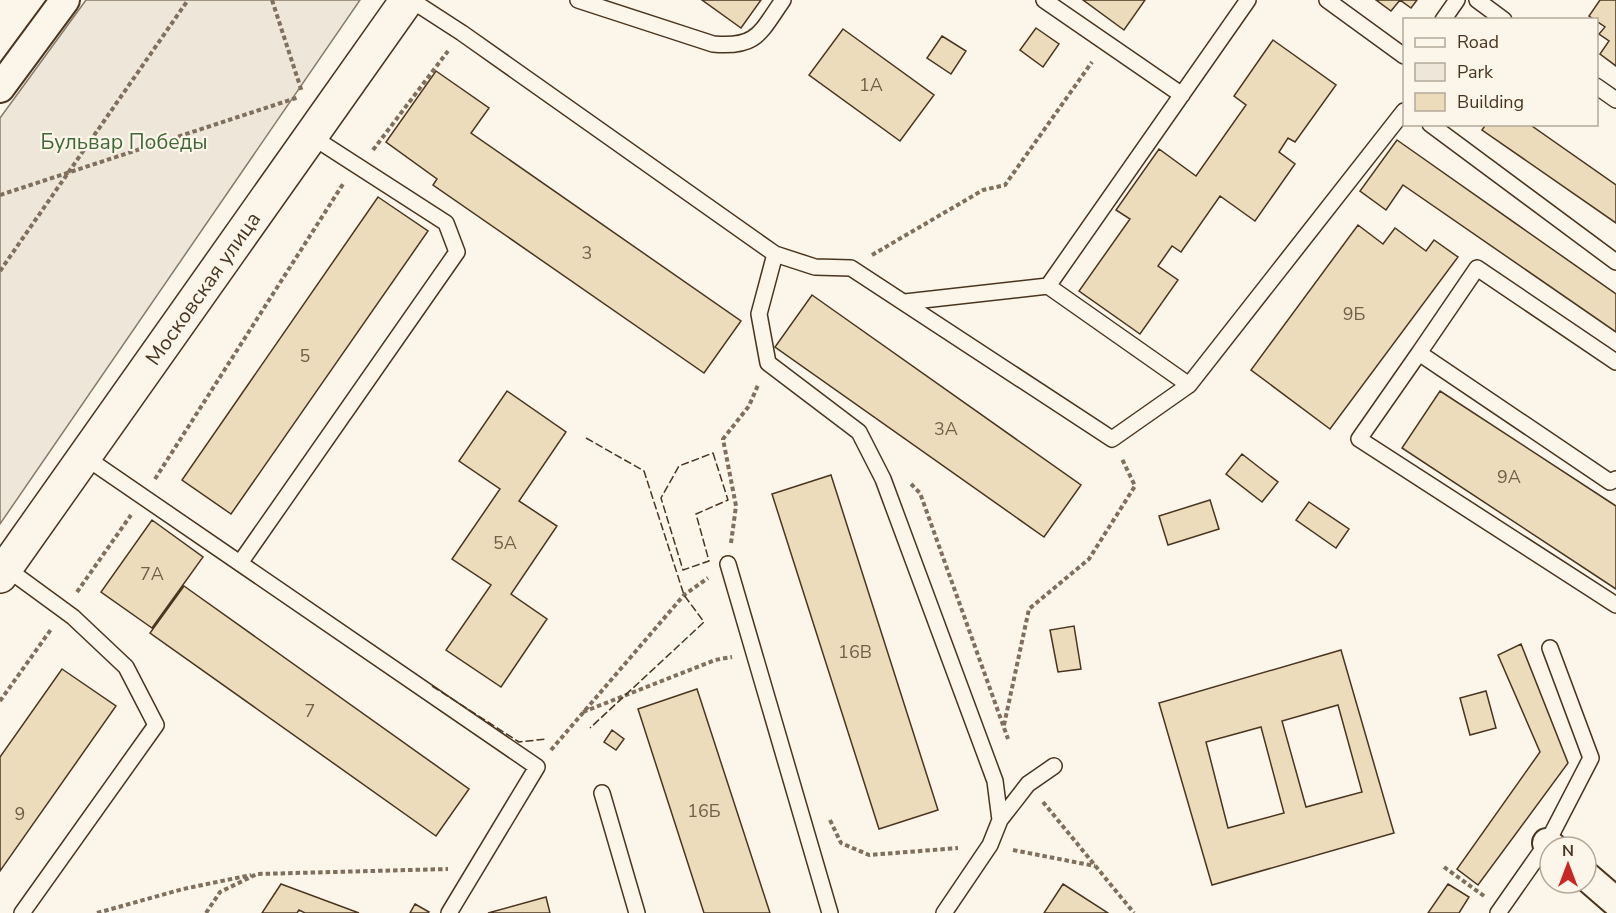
<svg xmlns="http://www.w3.org/2000/svg" width="1616" height="913" font-family="'Nunito Sans',sans-serif">
	<style>
		.green { fill: #ede6d9; stroke: #887966; stroke-width: 1.5 }
		.building { fill: #ecdcbc; stroke: #4a3520; stroke-width: 1.5; fill-rule: evenodd }
		.lines { fill: none; stroke-linecap: round; stroke-linejoin: round }
		.service-casing { stroke: #4a3520; stroke-width: 18 }
		.minor-casing { stroke: #4a3520; stroke-width: 32 }
		.tertiary-casing { stroke: #4a3520; stroke-width: 36 }
		.path { stroke: #7f6f5c; stroke-width: 4; stroke-dasharray: 4.5 3; stroke-linecap: butt }
		.service { stroke: #fbf6e9; stroke-width: 15 }
		.minor { stroke: #fbf6e9; stroke-width: 28 }
		.tertiary { stroke: #fbf6e9; stroke-width: 33 }
		.fence { stroke: #4a3520; stroke-width: 1.5; stroke-dasharray: 8 3; stroke-linecap: butt }
		.labels { text-anchor: middle; stroke-width: 4.5; stroke-linejoin: round; paint-order: stroke }
		.number-label { font-size: 18px; fill: #725f47 }
		.park-label { font-size: 21px; fill: #436837; stroke: #fbf6e9 }
		.street-label { font-size: 21px; fill: #4a3520; stroke: #fbf6e9 }
	</style>
	<rect width="100%" height="100%" fill="#fbf6e9"/>
	<path class="green" d="M86 0H360L0 524V118Z"/>
	<path class="building" d="M702 0H761L741 28Z
		M1083 0H1145L1124 30Z
		M1376 0H1400L1391 11Z
		M1400 0H1417L1411 8Z
		M1600 0H1616V66L1600 54 1609 41 1599 34 1605 27 1589 16Z
		M1036 28 1059 44 1043 67 1020 50Z
		M843 29 934 95 900 141 809 75Z
		M942 36 966 51 951 74 927 58Z
		M1273 40 1336 85 1295 142 1288 138 1279 152 1295 164 1255 221 1220 196 1181 252 1172 246 1158 266 1178 280 1140 334 1079 291 1130 219 1116 210 1159 149 1196 176 1246 105 1234 96Z
		M436 71 489 108 471 133 741 321 704 373 433 185 437 179 386 142Z
		M1486 124H1529L1616 185V223L1482 130Z
		M1397 140 1616 294V332L1403 185 1386 210 1360 191Z
		M378 197 428 231 231 514 182 480Z
		M1358 225 1383 244 1395 228 1426 251 1434 240 1458 257 1330 429 1251 370Z
		M812 295 1081 485 1044 537 775 347Z
		M507 391 566 432 519 501 557 526 511 594 547 619 501 687 446 650 491 585 452 559 500 489 459 461Z
		M1440 391 1616 506V589L1402 448Z
		M1242 454 1278 482 1262 502 1226 474Z
		M831 475 938 810 879 829 772 494Z
		M1210 500 1219 529 1168 545 1159 516Z
		M1309 502 1349 529 1336 548 1296 520Z
		M152 520 203 557 152 628 101 592Z
		M184 586 469 789 436 836 150 633Z
		M1074 626 1081 669 1058 672 1050 630Z
		M1521 644 1568 763 1478 885 1457 869 1540 752 1498 655Z
		M1341 650 1394 833 1212 885 1159 703ZM1338 705 1362 792 1306 807 1282 721ZM1261 727 1284 813 1228 828 1206 742Z
		M62 669 116 706 0 871V757Z
		M697 689 770 913H704L638 709Z
		M1486 691 1496 728 1470 735 1460 698Z
		M612 730 624 739 616 750 604 742Z
		M281 884 359 913H305L299 910 297 913H262Z
		M1063 884 1108 913H1044Z
		M1448 884 1469 897 1459 913H1428Z
		M546 897 550 913H488Z
		M415 904 429 912 428 913H410Z"/>
	<g class="lines">
		<defs>
			<path id="service" d="M411 0 462 33 775 254 759 314 768 363 859 432 883 479 995 781 1000 820 990 845 944 913
				M578 0 713 44C757 48 760 33 783 0
				M1044 0 1182 95
				M1327 0 1404 56
				M1477 0 1504 20
				M1443 20 1457 0
				M1596 86 1616 100
				M1430 124 1616 262
				M775 254 815 267 851 268 1112 439 1189 385 1404 111
				M905 302 1048 286
				M1419 353 1477 268 1616 362
				M1189 385 1048 286 1248 0
				M85 457 537 767 449 913
				M1616 479 1610 482 1419 353 1359 439 1616 605
				M240 563 457 252 446 223 311 136
				M728 564 830 913
				M6 568 73 617 126 667 156 725 22 913
				M602 793 637 913
				M1000 820 1028 784 1054 766
				M1498 913 1547 843 1591 758 1550 648"/>
			<path id="minor" d="M0 88 65 0
				M1547 843 1552 847
				M1586 876 1616 902"/>
			<g id="tertiary">
				<path id="s1" d="M0 576 407 0"/>
			</g>
		</defs>
		<use href="#service" class="service-casing"/>
		<use href="#minor" class="minor-casing"/>
		<use href="#tertiary" class="tertiary-casing"/>
		<path class="path" d="M272 0 302 92
			M373 150 448 51
			M0 195 299 97
			M872 255 983 190 1005 185 1092 62
			M0 271 188 0
			M155 479 343 184
			M911 484 920 493 1008 739
			M731 543 736 506 723 439 749 406 758 385
			M77 592 131 515
			M0 701 52 628
			M583 712 715 660 732 657
			M1004 725 1029 609 1089 559 1135 486 1122 459
			M551 750 684 595 708 578
			M1043 802 1134 913
			M830 820 841 843 869 855 958 848
			M1013 850 1095 866
			M1444 867 1484 896
			M97 913 183 889 251 875
			M206 913 220 892 257 874 448 869"/>
		<use href="#service" class="service"/>
		<use href="#minor" class="minor"/>
		<use href="#tertiary" class="tertiary"/>
		<path class="fence" d="M586 438 644 471 684 595 704 622 590 728
			M713 453 728 500 696 514 709 561 683 570 661 498 679 466Z
			M432 686 519 742 546 739"/>
	</g>
	<g class="labels">
		<g class="number-label">
			<text x="871" y="91">1А</text>
			<text x="587" y="259">3</text>
			<text x="1354" y="320">9Б</text>
			<text x="305" y="362">5</text>
			<text x="946" y="435">3А</text>
			<text x="1509" y="483">9А</text>
			<text x="505" y="549">5А</text>
			<text x="152" y="580">7А</text>
			<text x="855" y="658">16В</text>
			<text x="310" y="717">7</text>
			<text x="704" y="817">16Б</text>
			<text x="20" y="820">9</text>
		</g>
		<g class="park-label">
			<text x="124" y="149">Бульвар Победы</text>
		</g>
		<g class="street-label">
			<text dy="7" stroke="none"><textPath href="#s1" startOffset="352">Московская улица</textPath></text>
		</g>
	</g>
	<rect x="1403" y="18" width="195" height="108" fill="#fbf6e9" stroke="#b4a999" stroke-width="1.5"/>
	<rect x="1415" y="38" width="30" height="9" fill="#fbf6e9" stroke="#b4a999" stroke-width="1.5"/>
	<text x="1457" y="48" font-size="18" fill="#4a3520">Road</text>
	<rect x="1415" y="63" width="30" height="18" fill="#ede6d9" stroke="#b4a999" stroke-width="1.5"/>
	<text x="1457" y="78" font-size="18" fill="#4a3520">Park</text>
	<rect x="1415" y="93" width="30" height="18" fill="#ecdcbc" stroke="#b4a999" stroke-width="1.5"/>
	<text x="1457" y="108" font-size="18" fill="#4a3520">Building</text>
	<g transform="translate(1568 865)"><circle r="28" fill="#fbf6e9" stroke="#b4a999" stroke-width="1.5"/>
	<path d="M0-4.5L10 22L0 15L-10 22Z" fill="#c62828"/>
	<text y="-9" font-size="16" font-weight="bold" text-anchor="middle" fill="#4a3520">N</text>
	</g>
</svg>
